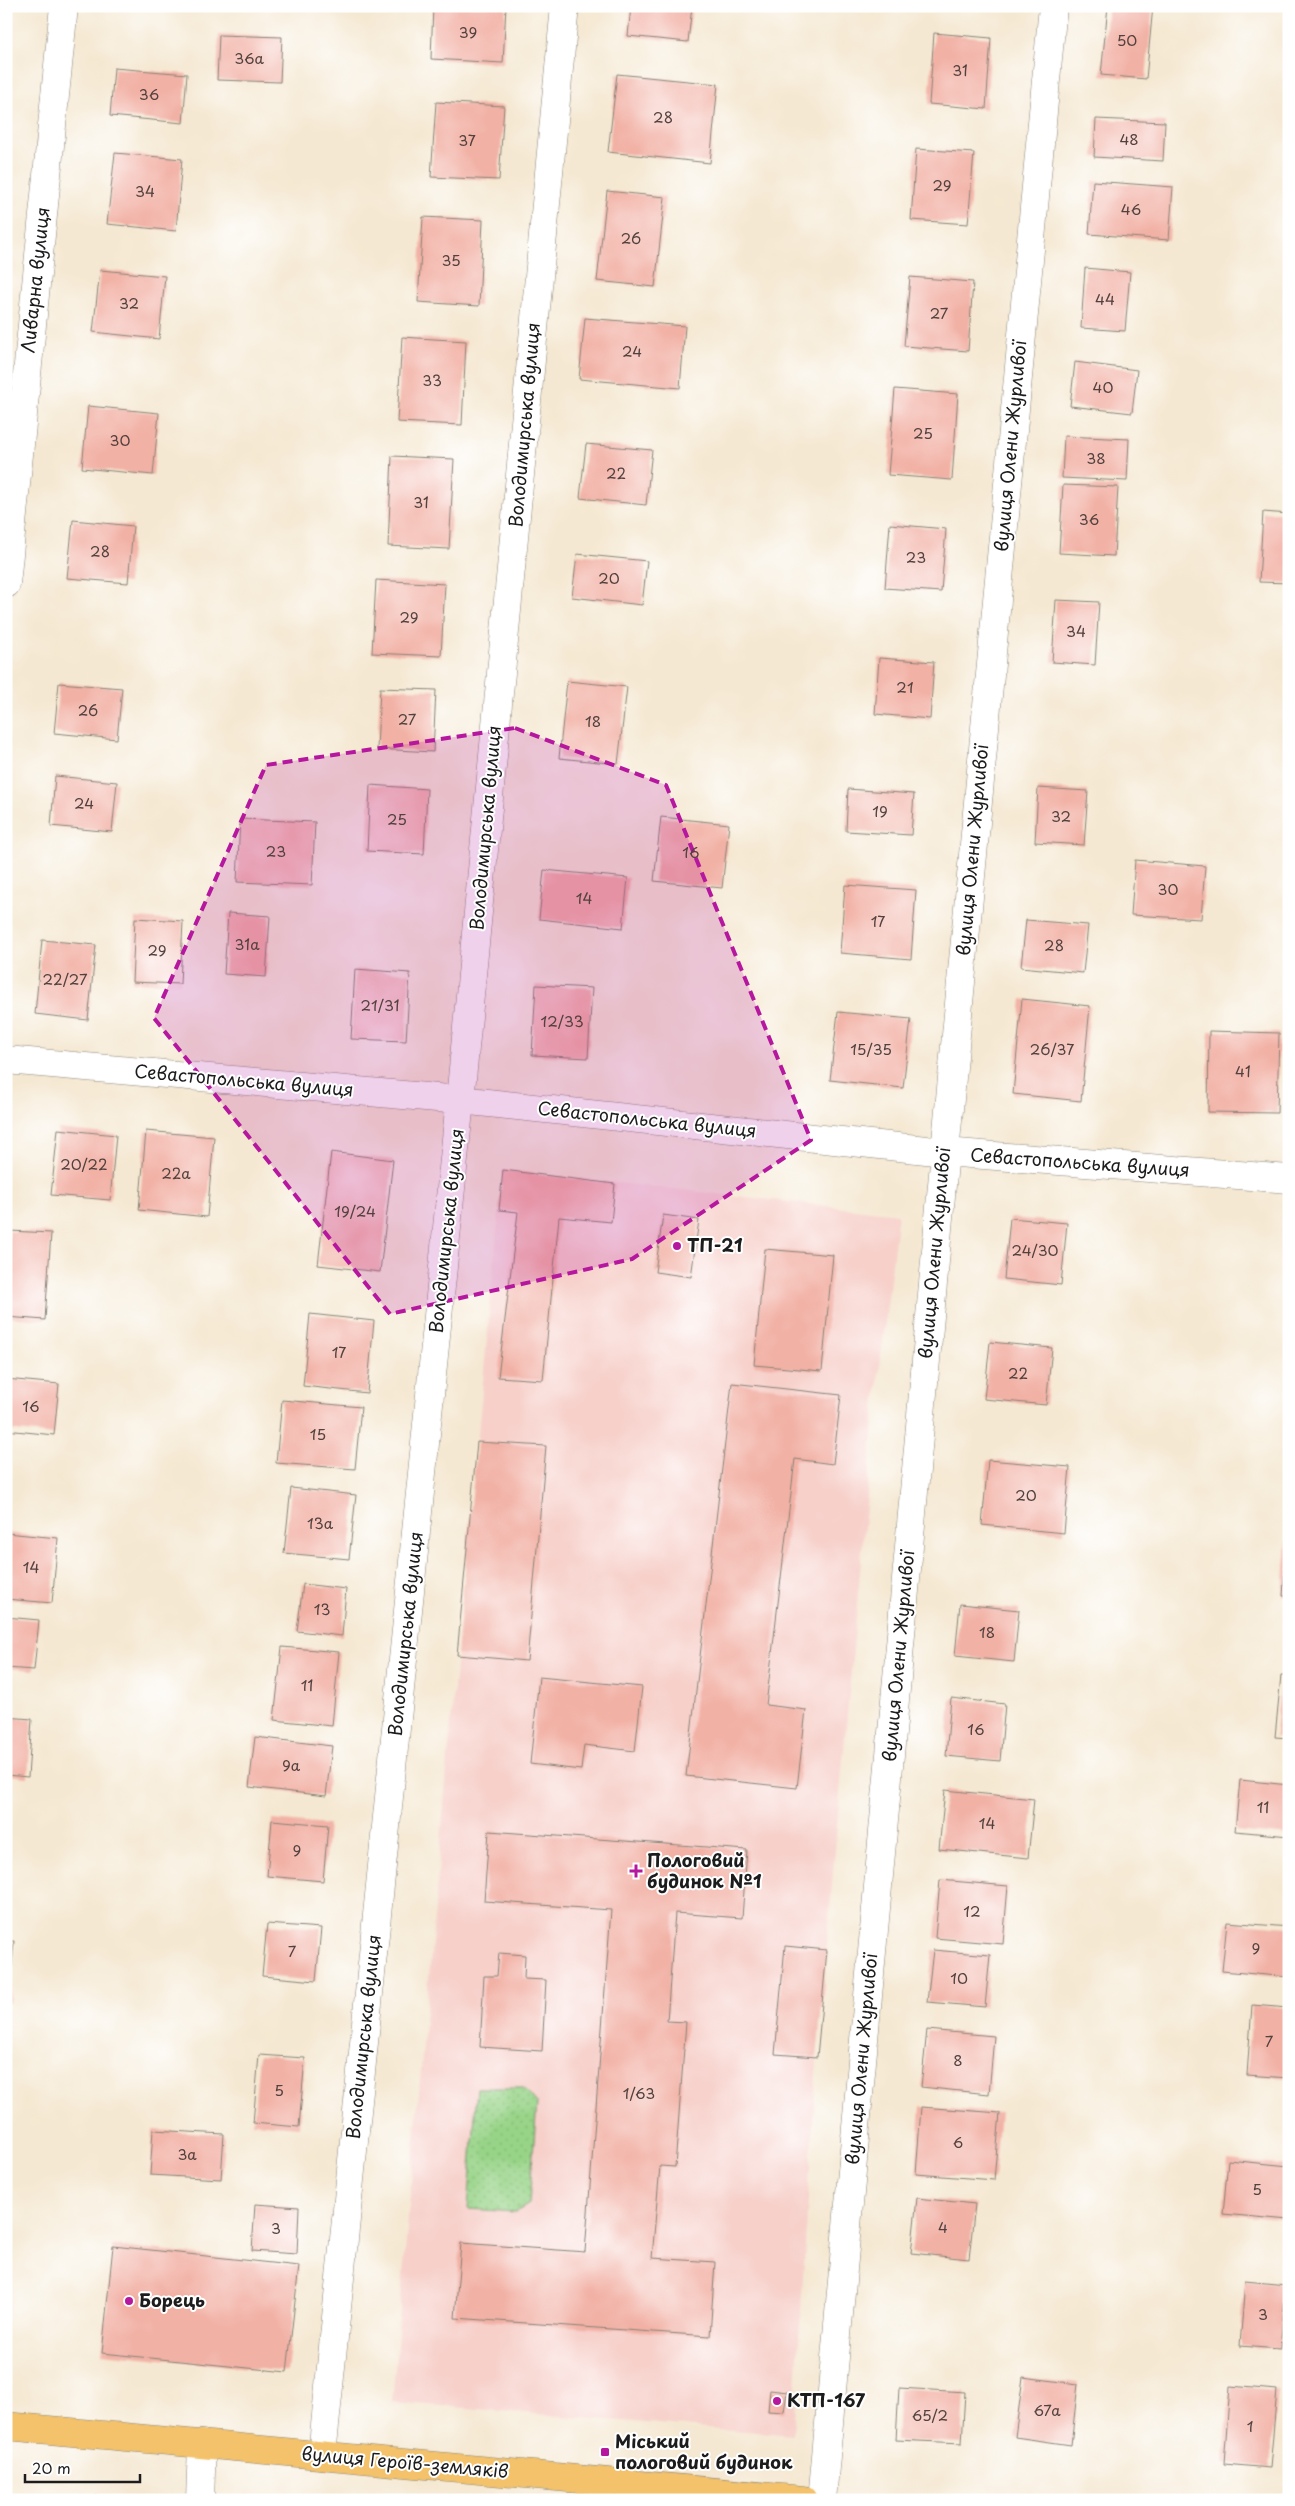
<svg xmlns="http://www.w3.org/2000/svg" width="1295" height="2506" font-family="'Playpen Sans',sans-serif">
	<style>
		.built { fill: #f7d0ca }
		.grass { fill: url(#grass-dots); stroke: #5a7852 }
		.building { fill: #f2b1a5 }
		.lines { fill: none; stroke-linecap: round; stroke-linejoin: round }
		.minor-casing { stroke: #888277; stroke-width: 29 }
		.major-casing { stroke: #888277; stroke-width: 29 }
		.minor { stroke: #fff; stroke-width: 28 }
		.major { stroke: #f3c26a; stroke-width: 28 }
		.marked { fill: #b5179e; fill-opacity: 0.2; stroke: #b5179e; stroke-width: 4; stroke-dasharray: 10 6; stroke-linejoin: round }
		.poi-dot { fill: #b5179e; stroke: #fff; stroke-width: 2 }
		.labels { text-anchor: middle; stroke-width: 4; stroke-linejoin: round; paint-order: stroke }
		.number-label { font-size: 15px; fill: #52413e }
		.street-label { font-size: 18px; fill: #1c1c1c; stroke: #fff }
		.poi-label { font-size: 18px; font-weight: bold; fill: #1c1c1c; stroke: #fff; text-anchor: start }
	</style>
	<defs>
		<pattern id="grass-dots" width="8" height="8" patternUnits="userSpaceOnUse" patternTransform="scale(1.25)"><rect width="8" height="8" fill="#98d488"/><path d="M2 2h.1M6 6h.1" fill="none" stroke="#82b575" stroke-width="1.8" stroke-linecap="round"/></pattern>
	</defs>
	<rect width="100%" height="100%" fill="#fff"/>
	<filter id="ink" filterUnits="userSpaceOnUse"><feTurbulence type="fractalNoise" baseFrequency=".02" numOctaves="2"/><feDisplacementMap in="SourceGraphic" scale="10" xChannelSelector="R" yChannelSelector="G"/><feConvolveMatrix kernelMatrix="1 2 1 2 8 2 1 2 1" color-interpolation-filters="sRGB"/></filter>
	<filter id="wash" filterUnits="userSpaceOnUse"><feTurbulence type="fractalNoise" baseFrequency=".0096" numOctaves="4" result="noise"/><feDisplacementMap in="SourceGraphic" scale="20" xChannelSelector="R" yChannelSelector="G"/><feGaussianBlur stdDeviation="1.12" result="paint"/><feColorMatrix in="noise" values="0 0 0 0 0 0 0 0 0 0 0 0 0 0 0 0 0 1.4 0 .05"/><feComposite in="paint" operator="in"/></filter>
	<g filter="url(#wash)">
		<rect width="100%" height="100%" fill="#f5e8d2"/>
		<path class="built" d="M503 1170 898 1214 876 1397 840 1792 817 2057 793 2435 392 2402 457 1655Z"/>
		<path class="grass" d="M477 2088H524L537 2103 529 2204 516 2212 468 2209Z"/>
		<g id="blocks">
			<path class="building" d="M433 6H506L503 63 431 59Z
				M631 6H692L688 42 628 36Z
				M1108 6H1153L1146 79 1101 75Z
				M934 33 991 38 986 109 929 104Z
				M219 35 282 37 280 82 217 80Z
				M114 68 187 74 183 123 110 116Z
				M617 74 718 84 710 163 608 152Z
				M436 102 504 106 499 180 431 177Z
				M1096 119 1165 122 1163 161 1094 157Z
				M916 149 974 153 968 224 911 220Z
				M115 153 182 159 176 231 107 224Z
				M1093 181 1173 187 1169 240 1089 234Z
				M607 191 665 197 655 287 597 281Z
				M423 217 483 220 479 306 418 302Z
				M1085 268 1130 272 1125 331 1081 328Z
				M100 270 165 276 159 339 93 332Z
				M910 277 973 282 968 351 904 346Z
				M585 318 685 326 680 388 579 379Z
				M402 337 466 341 462 425 397 422Z
				M1075 362 1137 370 1132 413 1070 406Z
				M895 389 958 394 952 480 888 475Z
				M88 406 159 413 153 475 82 468Z
				M1064 436 1129 439 1127 481 1062 478Z
				M586 444 652 450 646 505 580 498Z
				M392 456 454 459 449 549 388 546Z
				M1063 485 1118 487 1114 556 1059 553Z
				M1263 512 1289 514V583L1259 582Z
				M73 520 133 526 128 583 67 578Z
				M890 524 946 529 941 592 885 588Z
				M577 554 647 561 642 605 572 597Z
				M376 580 445 584 441 656 372 653Z
				M1056 600 1099 602 1095 665 1052 662Z
				M879 658 934 662 930 719 875 714Z
				M567 681 627 687 618 764 559 758Z
				M59 683 122 688 117 739 54 733Z
				M380 688 436 690 433 752 377 749Z
				M55 776 117 782 112 832 51 826Z
				M370 785 427 789 424 854 367 851Z
				M1038 788 1088 791 1084 845 1035 842Z
				M848 789 914 794 911 835 846 831Z
				M661 817 729 824 722 888 654 881Z
				M240 819 315 822 312 885 237 882Z
				M1135 860 1205 866 1201 919 1131 915Z
				M544 870 628 878 623 928 539 919Z
				M845 885 916 890 911 959 840 953Z
				M228 913 270 916 266 977 224 974Z
				M135 918 183 921 180 984 132 982Z
				M1026 920 1088 925 1083 973 1021 967Z
				M42 940 96 945 88 1020 35 1014Z
				M355 969 410 973 406 1041 351 1039Z
				M536 985 592 988 588 1058 532 1055Z
				M1022 999 1090 1006 1081 1101 1013 1094Z
				M838 1012 911 1019 903 1088 830 1080Z
				M1209 1031 1279 1033 1277 1113 1208 1112Z
				M58 1129 116 1135 110 1200 51 1195Z
				M146 1131 214 1137 207 1217 139 1210Z
				M331 1152 393 1160 380 1272 318 1265Z
				M503 1170 615 1184 611 1222 559 1217 543 1380 498 1377 518 1212 499 1210Z
				M663 1215 699 1220 691 1277 655 1272Z
				M1010 1218 1067 1223 1061 1285 1004 1279Z
				M9 1231 51 1233 45 1320 6 1317Z
				M765 1249 833 1255 822 1371 754 1365Z
				M310 1314 374 1321 367 1393 303 1386Z
				M990 1342 1052 1348 1046 1405 984 1399Z
				M6 1379 59 1384 54 1435 6 1430Z
				M732 1383 841 1395 833 1464 795 1459 766 1705 806 1710 797 1788 686 1776Z
				M282 1400 361 1407 355 1469 276 1463Z
				M477 1442 546 1446 527 1661 457 1655Z
				M988 1460 1070 1467 1064 1533 982 1525Z
				M291 1488 356 1495 349 1559 284 1553Z
				M6 1533 58 1538 52 1603 6 1599Z
				M1287 1542H1289V1596H1283Z
				M303 1584 346 1589 342 1636 297 1631Z
				M960 1604 1019 1610 1014 1662 955 1656Z
				M6 1617 39 1620 34 1670 6 1668Z
				M282 1647 339 1652 332 1726 274 1720Z
				M1281 1675H1289V1738L1275 1737Z
				M539 1677 642 1687 635 1751 584 1745 581 1770 530 1764Z
				M951 1698 1005 1704 1000 1761 946 1756Z
				M6 1717 32 1719 28 1777 6 1775Z
				M255 1737 332 1746 326 1796 249 1787Z
				M1240 1780 1289 1785V1836L1235 1831Z
				M945 1790 1034 1799 1028 1858 939 1849Z
				M272 1820 328 1825 323 1881 267 1876Z
				M489 1831 747 1850 742 1918 675 1913 667 2021 686 2022 675 2167 660 2166 652 2258 715 2262 710 2336 455 2318 461 2243 585 2252 611 1910 484 1901Z
				M940 1880 1008 1886 1003 1944 935 1938Z
				M1227 1922 1289 1927V1977L1222 1971Z
				M267 1924 321 1928 316 1981 262 1976Z
				M6 1941H14L9 2003H6Z
				M785 1946 827 1950 817 2057 775 2054Z
				M933 1950 990 1955 985 2007 927 2002Z
				M499 1953 525 1955 524 1979 546 1980 542 2051 480 2047 484 1976H497Z
				M1252 2005 1289 2008V2078L1247 2075Z
				M927 2030 994 2036 989 2094 921 2087Z
				M259 2055 305 2058 299 2127 253 2123Z
				M921 2107 1000 2113 994 2180 916 2174Z
				M153 2130 224 2134 221 2179 150 2175Z
				M1228 2160 1289 2166V2220L1223 2214Z
				M917 2198 975 2204 969 2259 911 2253Z
				M255 2204 299 2207 297 2254 252 2251Z
				M113 2246 299 2266 287 2372 102 2353Z
				M1245 2281 1286 2285 1280 2349 1240 2346Z
				M1023 2377 1078 2384 1071 2445 1015 2437Z
				M1230 2386 1277 2390 1270 2468 1224 2464Z
				M899 2388 965 2392 962 2443 896 2440Z
				M770 2390 787 2392 784 2412 768 2411Z
				M95 2496 119 2498V2500H94Z"/>
		</g>
	</g>
	<g filter="url(#ink)">
		<use href="#blocks" fill-opacity="0" stroke="#888277" stroke-width="1"/>
		<g class="lines">
			<defs>
				<path id="minor" d="M6 584 64 6
					M6 1060 460 1100 945 1152 1289 1179
					M322 2455 460 1100 565 6
					M200 2500 202 2444
					M822 2500 945 1152 1053 6"/>
				<path id="major" d="M6 2426 803 2500"/>
			</defs>
			<use href="#minor" class="minor-casing"/>
			<use href="#major" class="major-casing"/>
			<use href="#minor" class="minor"/>
			<use href="#major" class="major"/>
		</g>
	</g>
	<path class="marked" d="M515 728 666 785 811 1140 632 1259 390 1314 154 1018 266 765Z"/>
	<g class="poi-dot">
		<circle cx="677" cy="1246" r="5"/>
		<path d="M633.5 1863.5h5v5h5v5h-5v5h-5v-5h-5v-5h5z"/>
		<circle cx="129" cy="2301" r="5"/>
		<circle cx="777" cy="2401" r="5"/>
		<rect x="600" y="2447" width="10" height="10" rx="2.5"/>
	</g>
	<g class="labels">
		<g class="number-label">
			<text x="468" y="38">39</text>
			<text x="1127" y="46">50</text>
			<text x="249" y="64">36а</text>
			<text x="960" y="76">31</text>
			<text x="149" y="100">36</text>
			<text x="663" y="123">28</text>
			<text x="1129" y="145">48</text>
			<text x="467" y="146">37</text>
			<text x="942" y="191">29</text>
			<text x="145" y="197">34</text>
			<text x="1131" y="215">46</text>
			<text x="631" y="244">26</text>
			<text x="451" y="266">35</text>
			<text x="1105" y="305">44</text>
			<text x="129" y="309">32</text>
			<text x="939" y="319">27</text>
			<text x="632" y="357">24</text>
			<text x="432" y="386">33</text>
			<text x="1103" y="393">40</text>
			<text x="923" y="439">25</text>
			<text x="120" y="446">30</text>
			<text x="1096" y="464">38</text>
			<text x="616" y="479">22</text>
			<text x="421" y="508">31</text>
			<text x="1089" y="525">36</text>
			<text x="100" y="557">28</text>
			<text x="916" y="563">23</text>
			<text x="609" y="584">20</text>
			<text x="409" y="623">29</text>
			<text x="1076" y="637">34</text>
			<text x="905" y="693">21</text>
			<text x="88" y="716">26</text>
			<text x="407" y="725">27</text>
			<text x="593" y="727">18</text>
			<text x="84" y="809">24</text>
			<text x="880" y="817">19</text>
			<text x="1061" y="822">32</text>
			<text x="397" y="825">25</text>
			<text x="276" y="857">23</text>
			<text x="691" y="858">16</text>
			<text x="1168" y="895">30</text>
			<text x="584" y="904">14</text>
			<text x="878" y="927">17</text>
			<text x="247" y="950">31а</text>
			<text x="1054" y="951">28</text>
			<text x="157" y="956">29</text>
			<text x="65" y="985">22/27</text>
			<text x="380" y="1011">21/31</text>
			<text x="562" y="1027">12/33</text>
			<text x="871" y="1055">15/35</text>
			<text x="1052" y="1055">26/37</text>
			<text x="1243" y="1077">41</text>
			<text x="84" y="1170">20/22</text>
			<text x="176" y="1179">22а</text>
			<text x="355" y="1217">19/24</text>
			<text x="1035" y="1256">24/30</text>
			<text x="339" y="1358">17</text>
			<text x="1018" y="1379">22</text>
			<text x="31" y="1412">16</text>
			<text x="318" y="1440">15</text>
			<text x="1026" y="1501">20</text>
			<text x="320" y="1529">13а</text>
			<text x="31" y="1573">14</text>
			<text x="322" y="1615">13</text>
			<text x="987" y="1638">18</text>
			<text x="307" y="1691">11</text>
			<text x="976" y="1735">16</text>
			<text x="291" y="1771">9а</text>
			<text x="1263" y="1813">11</text>
			<text x="987" y="1829">14</text>
			<text x="297" y="1856">9</text>
			<text x="972" y="1917">12</text>
			<text x="1256" y="1954">9</text>
			<text x="292" y="1957">7</text>
			<text x="959" y="1984">10</text>
			<text x="1269" y="2047">7</text>
			<text x="958" y="2066">8</text>
			<text x="279" y="2096">5</text>
			<text x="639" y="2099">1/63</text>
			<text x="958" y="2148">6</text>
			<text x="187" y="2160">3а</text>
			<text x="1257" y="2195">5</text>
			<text x="943" y="2233">4</text>
			<text x="276" y="2234">3</text>
			<text x="1263" y="2320">3</text>
			<text x="1047" y="2416">67а</text>
			<text x="930" y="2421">65/2</text>
			<text x="1250" y="2432">1</text>
		</g>
		<g class="street-label">
			<text transform="translate(36 280) rotate(-84)" y="6">Ливарна вулиця</text>
			<text transform="translate(525 425) rotate(-85)" y="6">Володимирська вулиця</text>
			<text transform="translate(1011 446) rotate(-85)" y="6">вулиця Олени Журливої</text>
			<text transform="translate(486 828) rotate(-85)" y="6">Володимирська вулиця</text>
			<text transform="translate(973 850) rotate(-85)" y="6">вулиця Олени Журливої</text>
			<text transform="translate(244 1081) rotate(5)" y="6">Севастопольська вулиця</text>
			<text transform="translate(647 1120) rotate(6)" y="6">Севастопольська вулиця</text>
			<text transform="translate(1080 1163) rotate(4)" y="6">Севастопольська вулиця</text>
			<text transform="translate(447 1231) rotate(-84)" y="6">Володимирська вулиця</text>
			<text transform="translate(935 1253) rotate(-85)" y="6">вулиця Олени Журливої</text>
			<text transform="translate(406 1634) rotate(-84)" y="6">Володимирська вулиця</text>
			<text transform="translate(899 1656) rotate(-85)" y="6">вулиця Олени Журливої</text>
			<text transform="translate(364 2037) rotate(-84)" y="6">Володимирська вулиця</text>
			<text transform="translate(862 2059) rotate(-85)" y="6">вулиця Олени Журливої</text>
			<text transform="translate(405 2463) rotate(5)" y="6">вулиця Героїв-земляків</text>
		</g>
		<g class="poi-label">
			<text x="687" y="1252">ТП-21</text>
			<text x="647" y="1867">Пологовий<tspan x="647" dy="21">будинок №1</tspan></text>
			<text x="139" y="2307">Борець</text>
			<text x="787" y="2407">КТП-167</text>
			<text x="615" y="2448">Міський<tspan x="615" dy="21">пологовий будинок</tspan></text>
		</g>
	</g>
	<rect width="1295" height="2506" fill="none" stroke="#fff" stroke-width="25"/>
	<path d="M25 2474v8h115v-8" fill="none" stroke="#1c1c1c" stroke-width="2.5"/>
	<text x="32" y="2474" font-size="15" fill="#1c1c1c" stroke="#ffffff" stroke-width="4" paint-order="stroke">20 m</text>
</svg>
